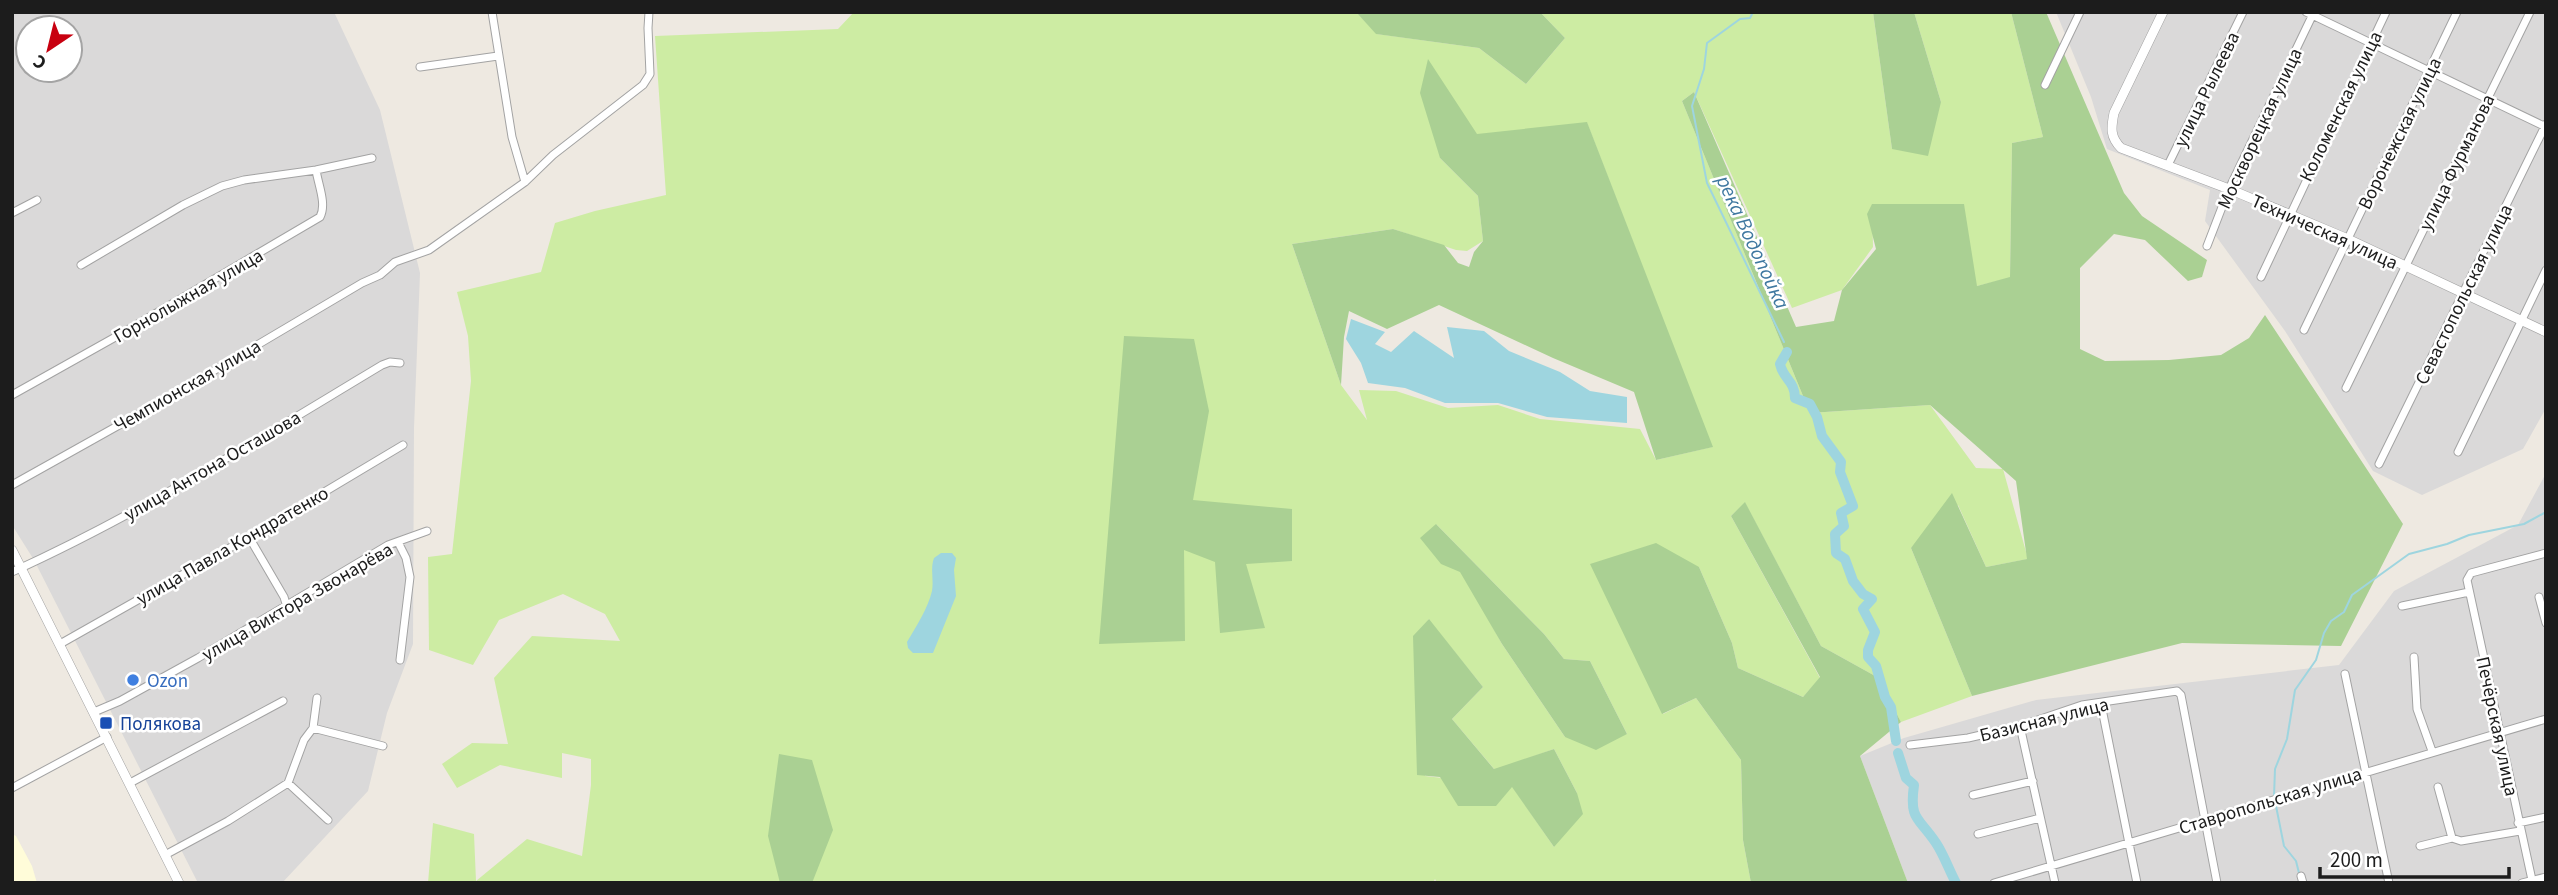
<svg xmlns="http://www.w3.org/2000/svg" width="2558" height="895" font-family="'Source Sans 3',sans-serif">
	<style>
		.residential { fill: #dad9d9; fill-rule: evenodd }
		.education { fill: #fffcd9 }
		.grass { fill: #cdeca3; fill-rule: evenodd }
		.forest { fill: #aad093 }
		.water { fill: #9ed5df }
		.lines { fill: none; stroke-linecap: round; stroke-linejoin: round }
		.stream { stroke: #9ed5df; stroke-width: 2 }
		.river { stroke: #9ed5df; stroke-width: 10 }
		.minor-casing { stroke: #a3a3a3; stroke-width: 9 }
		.tertiary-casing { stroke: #a3a3a3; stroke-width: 10 }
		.minor { stroke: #fff; stroke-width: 7 }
		.tertiary { stroke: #fff; stroke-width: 9 }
		.shop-dot { fill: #3f7fe0; stroke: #fff; stroke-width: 2.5 }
		.transit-dot { fill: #1a4fb4; stroke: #fff; stroke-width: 2.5 }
		.labels { text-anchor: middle; stroke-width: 5; stroke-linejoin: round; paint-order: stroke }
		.street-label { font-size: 19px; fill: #1c1c1c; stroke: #fff }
		.shop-label { font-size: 19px; fill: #366cbe; stroke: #fff; text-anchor: start }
		.transit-label { font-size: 19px; fill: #164399; stroke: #fff; text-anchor: start }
		.water-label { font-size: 21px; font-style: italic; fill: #3f78a0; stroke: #fff }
	</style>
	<rect width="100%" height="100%" fill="#eee9e1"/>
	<path class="residential" d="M12 12H334L380 110 420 273 414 428 413 644 387 713 368 791 282 883H198L34 560 12 525ZM28 28H70V70H28Z
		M2056 12H2546V408L2523 449 2422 495 2373 471 2285 331 2205 221 2210 190 2107 149 2091 97Z
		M2546 473V883H1908L1860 756 1904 738 2036 700 2339 665 2394 591 2518 525Z"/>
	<path class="education" d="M12 834 16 836 32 866 37 883H12Z"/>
	<path class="grass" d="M854 12H1356L1377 34 1479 48 1526 84 1565 38 1540 12H1873L1892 149 1941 102 1914 12H2011L2043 137 2012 143 2010 278 1977 286 1872 204 1873 247 1842 290 1792 308 1694 92 1682 101 1810 413 1930 405 1976 468 2003 469 2028 559 1986 567 1958 505 1911 548 1972 696 1901 722 1877 677 1821 646 1745 503 1731 516 1820 678 1803 697 1738 668 1732 643 1699 567 1663 714 1696 698 1741 760 1743 840 1751 883H1437L1435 879 1433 883H428L433 823 474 834 476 881 527 839 582 856 591 785V759L562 753V778L500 765 457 788 442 764 472 743 508 744 494 678 532 636 620 641 605 614 563 594 499 620 473 665 429 650 428 557 452 554 471 381 468 336 457 292 541 272 555 223 595 211 666 195 655 36 838 29ZM1587 123 1712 447 1656 460 1640 429 1540 419 1498 405 1448 408 1396 391 1359 390 1367 420 1341 385 1292 244 1393 229 1456 250 1467 251 1483 241 1478 196 1440 158ZM1436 524 1544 634 1564 659 1590 661 1627 734 1565 737 1502 644ZM1428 619 1483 687 1452 719 1495 770 1554 749 1577 793 1554 847 1512 786 1425 776Z"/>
	<path class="forest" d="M1356 12H1540L1565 38 1526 84 1479 48 1376 34Z
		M1873 12H1914L1941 102 1928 156 1892 149Z
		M2011 12H2046L2124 193 2142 216 2207 260 2202 277 2188 281 2145 240 2114 234 2080 268V349L2105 361 2169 360 2221 355 2249 338 2265 315 2403 524 2341 646 2182 643 1972 696 1911 548 1952 493 1986 567 2027 559 2016 481 1930 405 1810 413 1682 101 1694 92 1796 327 1834 321 1842 290 1876 249 1867 214 1872 204H1964L1977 286 2010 277 2012 143 2043 137Z
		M1428 59 1477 134 1587 122 1713 447 1656 460 1634 392 1553 358 1439 305 1387 329 1349 311 1344 337 1341 385 1292 244 1393 229 1444 245 1458 263 1469 267 1474 252 1483 241 1478 196 1440 158 1420 93Z
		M1124 336 1194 339 1209 411 1193 500 1292 509V561L1246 564 1265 628 1220 633 1215 562 1184 550 1185 641 1099 644Z
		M1745 502 1821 646 1877 677 1901 722 1860 756 1908 883H1751L1743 840 1741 760 1696 698 1662 714 1590 564 1656 543 1699 567 1732 643 1738 668 1803 697 1820 677 1731 516Z
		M1436 524 1544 634 1564 659 1590 661 1627 734 1596 750 1565 737 1502 644 1460 572 1441 564 1420 538Z
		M1429 619 1483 687 1452 719 1494 769 1554 749 1577 793 1583 814 1554 847 1512 787 1496 806H1458L1440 777 1417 775 1413 636Z
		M779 754 812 760 833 830 812 883H780L768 836Z"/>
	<path class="water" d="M1351 319 1385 332 1375 344 1391 352 1414 331 1454 358 1447 327 1484 331 1509 351 1560 372 1590 391 1627 397V423L1547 417 1498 403H1445L1405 388 1368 383 1361 363 1346 339Z
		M941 553H952L956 558 954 570 956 596 933 653H913L908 648 907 642C916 627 928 608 932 591 934 579 930 569 934 558Z"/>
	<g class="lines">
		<path class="stream" d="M1753 12 1750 18 1740 19 1707 43 1704 69 1692 106 1707 183 1784 342
			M2274 796 2275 769 2287 739 2295 690 2316 660 2324 633 2331 621 2344 612 2352 595 2409 554 2447 544 2469 535 2524 524 2546 512
			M2275 801 2284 846 2296 861 2299 873"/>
		<path class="river" d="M1787 352 1780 364C1783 379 1795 381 1795 398L1810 404 1817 417 1822 436 1841 462 1840 472 1853 506 1841 513 1844 526 1835 534 1836 553 1845 559 1853 581 1863 594 1872 599 1863 609 1875 632 1868 650V657L1876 666 1885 697 1891 707 1896 741
			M1898 753 1906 778 1914 785C1909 821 1919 817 1936 843 1944 855 1949 870 1956 883"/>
		<defs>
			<path id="minor" d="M492 12 512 137 525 182
				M2306 12 2546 127
				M420 67 498 56
				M2045 85 2080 12
				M2168 165 2243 12
				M12 213 37 200
				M2207 246 2229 189 2313 14
				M81 265 183 205 222 186 244 180 316 170 372 158
				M2261 277 2386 12
				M2304 330 2457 12
				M2346 388 2530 12
				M12 395 119 335 320 217C327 204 318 184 316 170
				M2458 452 2546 270
				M2379 464 2546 124
				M12 485 171 396 362 283 380 275 395 262 429 250 525 182 553 155 643 85 650 74 648 28 649 12
				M249 537 284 597 287 607
				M398 542 406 558 410 577 400 660
				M12 572C140 514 262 437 382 365L390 362 400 363
				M2539 597 2546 623
				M2402 606 2469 592
				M60 644 249 537 403 445
				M2414 657 2417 709 2432 751
				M2345 674 2389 883
				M2101 704 2137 883
				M94 712 120 701 198 658 388 545 427 531
				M2020 726 2055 883
				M313 728 383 746
				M313 728 317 698
				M1910 745 1968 738 2020 726 2082 705 2177 691 2181 695 2217 883
				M130 783 283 701
				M288 783 328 820
				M2438 787 2452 838
				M12 788 107 737
				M1973 795 2033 781
				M2518 823 2546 817
				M1978 834 2040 818
				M2420 846 2452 838 2461 841 2520 831
				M165 855 228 821 288 783 304 740 313 728
				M2301 876 2303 883
				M2532 880 2467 580 2471 573 2546 553
				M1994 883 2546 719
				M2522 883 2546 877"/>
			<path id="tertiary" d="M2163 12 2114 113C2111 128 2110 137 2121 148L2229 189 2348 239 2546 332
				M12 550 179 883"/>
		</defs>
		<use href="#minor" class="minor-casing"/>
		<use href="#tertiary" class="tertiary-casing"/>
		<use href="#minor" class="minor"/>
		<use href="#tertiary" class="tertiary"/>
	</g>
	<circle class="shop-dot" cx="133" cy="680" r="7"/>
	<rect class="transit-dot" x="99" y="716" width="14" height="14" rx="3.5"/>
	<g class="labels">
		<g class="street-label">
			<text transform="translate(2206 89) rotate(-64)" y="7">улица Рылеева</text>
			<text transform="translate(2340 106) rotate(-64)" y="7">Коломенская улица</text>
			<text transform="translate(2259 128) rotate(-65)" y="7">Москворецкая улица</text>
			<text transform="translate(2399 133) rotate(-64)" y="7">Воронежская улица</text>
			<text transform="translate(2456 162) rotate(-64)" y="7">улица Фурманова</text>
			<text transform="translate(2325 231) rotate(24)" y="7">Техническая улица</text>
			<text transform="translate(2463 294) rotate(-64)" y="7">Севастопольская улица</text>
			<text transform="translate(188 295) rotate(-30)" y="7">Горнолыжная улица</text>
			<text transform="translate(187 385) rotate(-30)" y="7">Чемпионская улица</text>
			<text transform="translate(212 465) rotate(-30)" y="7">улица Антона Осташова</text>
			<text transform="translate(232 545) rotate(-30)" y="7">улица Павла Кондратенко</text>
			<text transform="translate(297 601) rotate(-30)" y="7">улица Виктора Звонарёва</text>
			<text transform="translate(2044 719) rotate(-14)" y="7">Базисная улица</text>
			<text transform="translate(2498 726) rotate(78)" y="7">Печёрская улица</text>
			<text transform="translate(2270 800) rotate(-17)" y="7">Ставропольская улица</text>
		</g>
		<g class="shop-label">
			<text x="147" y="687">Ozon</text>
		</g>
		<g class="transit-label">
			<text x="120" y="730">Полякова</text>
		</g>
		<g class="water-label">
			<text transform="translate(1753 242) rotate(65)" y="7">река Водопойка</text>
		</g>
	</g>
	<rect width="2558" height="895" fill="none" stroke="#1c1c1c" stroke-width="28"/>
	<g transform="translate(49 49) rotate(215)"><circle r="33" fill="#ffffff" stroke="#a4a4a4" stroke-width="2"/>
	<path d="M0-5L12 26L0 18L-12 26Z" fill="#c80010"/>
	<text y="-10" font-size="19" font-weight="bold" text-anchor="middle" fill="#1c1c1c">С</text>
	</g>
	<path d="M2320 867v10h189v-10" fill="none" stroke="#1c1c1c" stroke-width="3.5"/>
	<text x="2330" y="867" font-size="21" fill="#1c1c1c" stroke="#ffffff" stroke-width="5" paint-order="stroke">200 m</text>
</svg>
